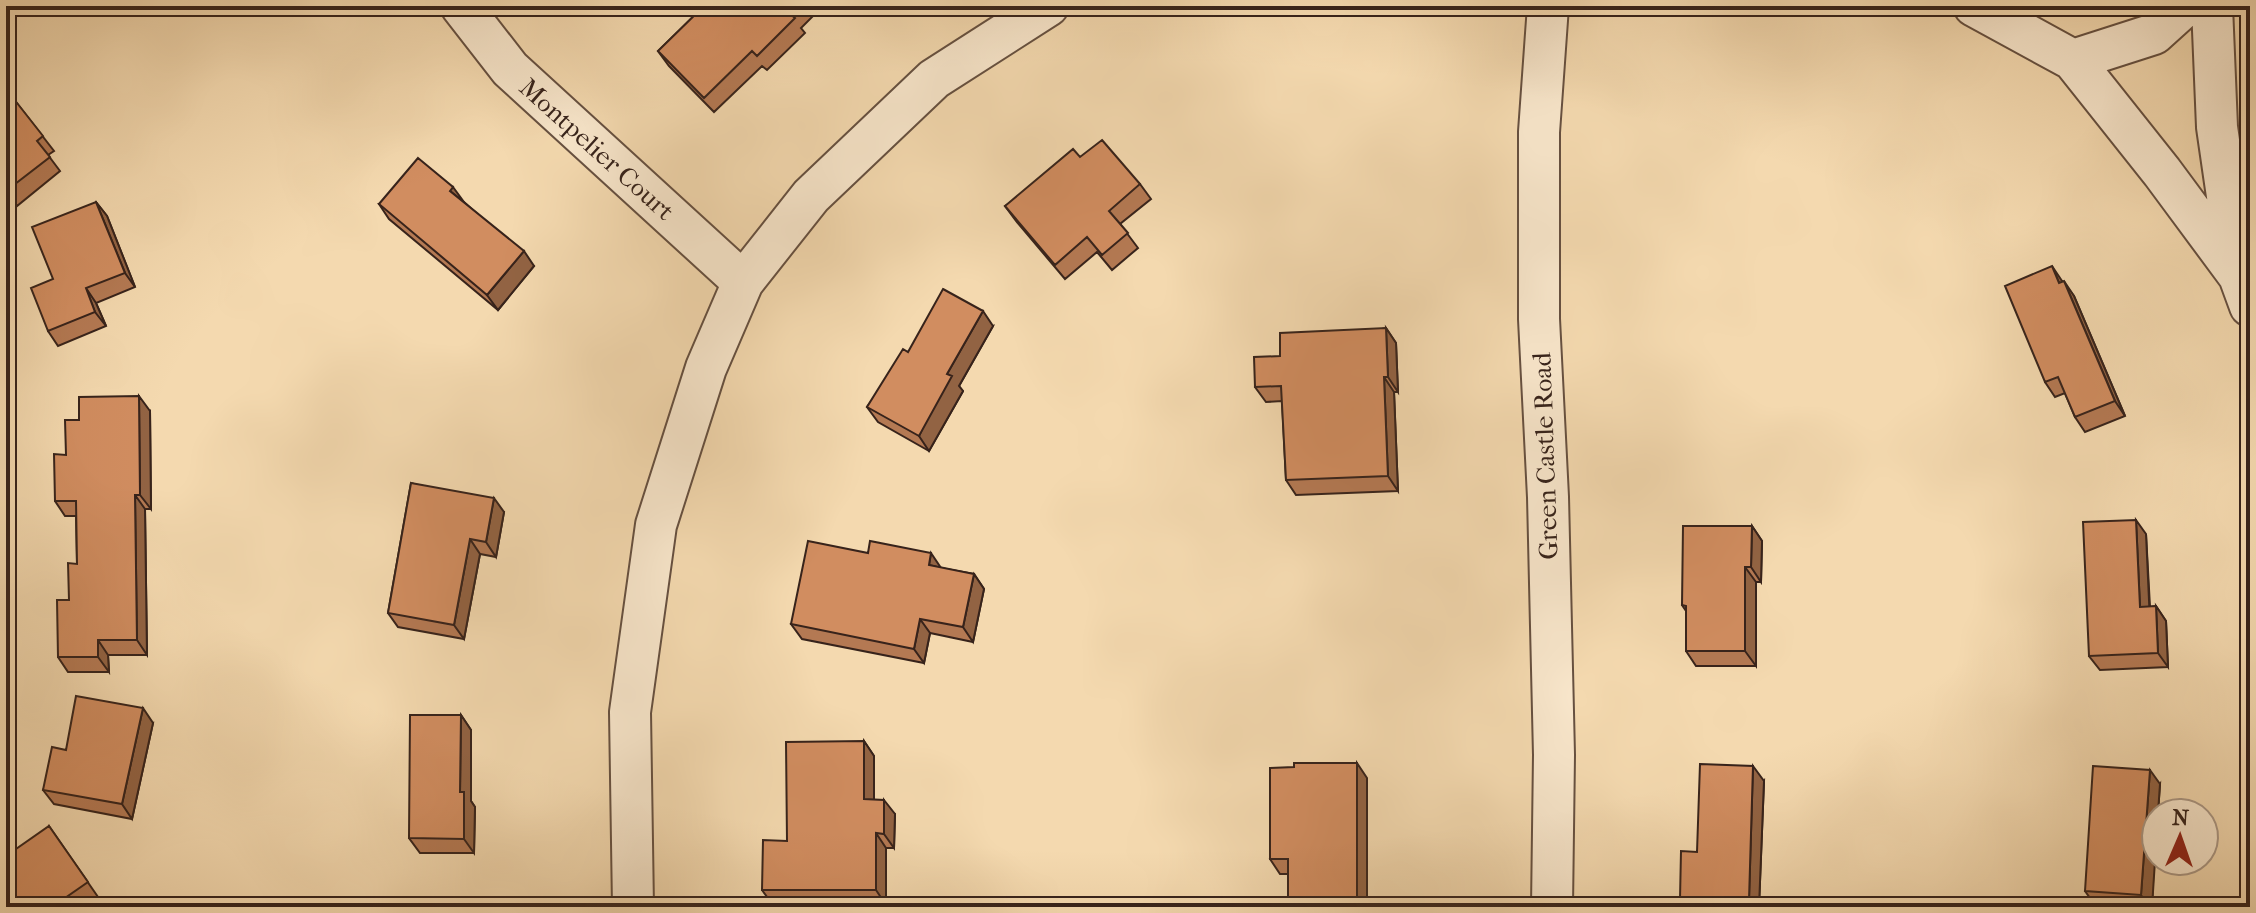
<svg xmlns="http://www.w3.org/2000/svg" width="2256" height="913" font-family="'IM FELL French Canon',serif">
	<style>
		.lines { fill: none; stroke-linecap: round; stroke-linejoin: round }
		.street-casing { stroke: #665040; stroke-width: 44 }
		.street { stroke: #f8e6cb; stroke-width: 40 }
		.wall { fill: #b47953; stroke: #37231b; stroke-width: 2 }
		.shaded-wall { fill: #926343; stroke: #37231b; stroke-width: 2 }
		.building { fill: #d18d60; stroke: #37231b; stroke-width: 2 }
		.labels { text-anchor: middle; stroke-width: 7; stroke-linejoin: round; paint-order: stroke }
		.street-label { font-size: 26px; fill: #37231b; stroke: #f8e6cb }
	</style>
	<rect width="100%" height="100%" fill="#f4d9af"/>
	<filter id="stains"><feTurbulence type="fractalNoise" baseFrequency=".0025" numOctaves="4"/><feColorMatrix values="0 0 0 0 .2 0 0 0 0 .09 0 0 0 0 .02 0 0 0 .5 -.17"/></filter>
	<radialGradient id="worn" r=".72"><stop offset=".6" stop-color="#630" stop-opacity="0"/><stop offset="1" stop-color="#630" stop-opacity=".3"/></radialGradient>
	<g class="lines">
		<defs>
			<path id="street" d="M461 6 510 69 743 282
				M1548 6 1539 132V319L1548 497 1554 755 1552 907
				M1974 6 2073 60 2162 172 2239 276 2250 306
				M2212 6 2217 127 2238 272
				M2073 60 2154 34 2185 6
				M633 907 630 712 656 525 706 368 743 282 811 196 934 79 1048 6"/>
		</defs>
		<use href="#street" class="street-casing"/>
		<use href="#street" class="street"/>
	</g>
	<path class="wall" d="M704 6H823L801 28 805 33 767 70 762 66 714 112 669 66 658 51Z
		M6 89 54 151 48 155 60 171 17 206 6 193Z
		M1080 157 1140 184 1151 199 1120 224 1138 248 1112 270 1097 252 1065 279 1016 221 1005 206Z
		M96 202 107 216 135 287 96 303 106 326 58 346 48 331 53 279Z
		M464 202 534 266 498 310 389 219 379 204Z
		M2063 282 2074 296 2125 416 2085 432 2075 417 2065 393 2055 397 2045 382Z
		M993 326 959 386 963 391 929 451 878 422 867 407 908 352Z
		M1386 328 1396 343 1398 392H1394L1398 491 1296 495 1286 480 1282 401 1266 402 1255 387 1280 356Z
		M150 411 151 509H145L147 655H108L109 672H68L58 657 77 564 76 516H65L55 501 66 455Z
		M411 483 504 512 496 557 480 554 464 639 398 627 388 613Z
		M1752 526 1762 541 1761 582H1756V666H1696L1686 651V611L1682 605Z
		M2146 534 2150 607 2156 606 2166 621 2168 667 2100 670 2089 656Z
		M941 568 974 574 984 589 973 642 930 633 924 663 802 639 791 624Z
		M461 715 471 730V801L475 807 474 853H420L409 838Z
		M153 723 132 819 54 804 43 790 66 750Z
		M864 741 874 756V800L895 814 894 848H886V905H773L762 890 787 841Z
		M1367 778 1288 874H1280L1270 859Z
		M1764 781 1759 907H1686L1680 899Z
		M2160 784 2158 813H2156L2152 907 2095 905 2085 891Z
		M49 826 98 897 84 907H6Z"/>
	<path class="shaded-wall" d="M453 187 464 202 450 191Z
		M96 202 107 216 135 287 125 273Z
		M524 251 534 266 498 310 487 295Z
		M2052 266 2062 281 2069 298 2059 283Z
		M2064 281 2074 296 2125 416 2115 401Z
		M86 288 96 303 106 326 95 312Z
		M983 311 993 326 959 386 963 391 929 451 919 436 947 374Z
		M1386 328 1396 343 1398 392 1388 377Z
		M1384 377 1394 392 1398 491 1388 476Z
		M139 396 150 411 151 509 140 495Z
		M135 495 145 509 147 655 137 640Z
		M494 498 504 512 496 557 486 542Z
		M2136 520 2146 534 2150 622 2140 607Z
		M1752 526 1762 541 1761 582 1751 567Z
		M470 539 480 554 464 639 454 625Z
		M931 553 941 568 929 565Z
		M1745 567 1756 582V666L1745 651Z
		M974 574 984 589 973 642 963 627Z
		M2156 606 2166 621 2168 667 2158 653Z
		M920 619 930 633 924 663 914 649Z
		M98 640 108 655 109 672 98 657Z
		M143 708 153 723 132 819 122 804Z
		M461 715 471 730V801L475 807 474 853 464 839 460 792Z
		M864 741 874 756V814L864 799Z
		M1357 763 1367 778V907H1357Z
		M1753 766 1764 781 1759 907H1753L1749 900Z
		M2150 770 2160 784 2158 813H2156V845L2152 907H2150L2141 895Z
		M884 800 895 814 894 848 884 834Z
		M876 833 886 848V905L876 890Z"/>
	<path class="building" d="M704 6H798L790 14 795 18 757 56 752 51 704 98 658 51Z
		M6 89 43 136 37 141 50 157 6 191Z
		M1102 140 1140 184 1109 211 1128 233 1102 255 1087 237 1055 265 1005 206 1073 149 1080 157Z
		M418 158 453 187 450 191 524 251 487 295 379 204Z
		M96 202 125 273 86 288 95 312 48 331 31 288 53 279 32 227Z
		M2052 266 2059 283 2064 281 2115 401 2075 417 2058 377 2045 382 2005 286Z
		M943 289 983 311 947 374 952 376 919 436 867 407 903 349 908 352Z
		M1386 328 1388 377H1384L1388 476 1286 480 1281 386 1255 387 1254 357 1280 356V333Z
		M139 396 140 495H135L137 640H98V657H58L57 600H69L68 563 77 564 76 501H55L54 454 66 455 65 420H79V397Z
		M411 483 494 498 486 542 470 539 454 625 388 613Z
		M2136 520 2140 607 2156 606 2158 653 2089 656 2083 522Z
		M1683 526H1752L1751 567H1745V651H1686V606L1682 605Z
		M808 541 868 553 870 541 931 553 929 565 974 574 963 627 920 619 914 649 791 624Z
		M76 696 143 708 122 804 43 790 52 747 66 750Z
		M410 715H461L460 792H464V839L409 838Z
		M864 741V799L884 800V834L876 833V890H762L763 840 787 841 786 742Z
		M1294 763H1357V907H1288V859H1270V768L1294 767Z
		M1700 764 1753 766 1749 900 1680 899 1681 851 1697 852Z
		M2093 766 2150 770 2141 895 2085 891Z
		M49 826 88 882 52 907H6V856Z"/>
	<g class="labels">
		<g class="street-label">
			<text transform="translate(597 149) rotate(42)" y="9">Montpelier Court</text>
			<text transform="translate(1545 456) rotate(-92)" y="9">Green Castle Road</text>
		</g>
	</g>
	<rect width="2256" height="913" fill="none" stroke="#f4d9af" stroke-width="32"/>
	<rect x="8" y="8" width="2240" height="897" fill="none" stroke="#37231b" stroke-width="4"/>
	<rect x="16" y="16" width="2224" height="881" fill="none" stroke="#37231b" stroke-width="2"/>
	<g transform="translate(2180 837) rotate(2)"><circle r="38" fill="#f8e6cb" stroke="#ab9885" stroke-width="2"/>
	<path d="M0-6L14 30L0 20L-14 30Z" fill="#8f2418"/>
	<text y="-12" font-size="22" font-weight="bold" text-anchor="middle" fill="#37231b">N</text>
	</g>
	<rect width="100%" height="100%" filter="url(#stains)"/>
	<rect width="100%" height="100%" fill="url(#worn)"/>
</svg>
